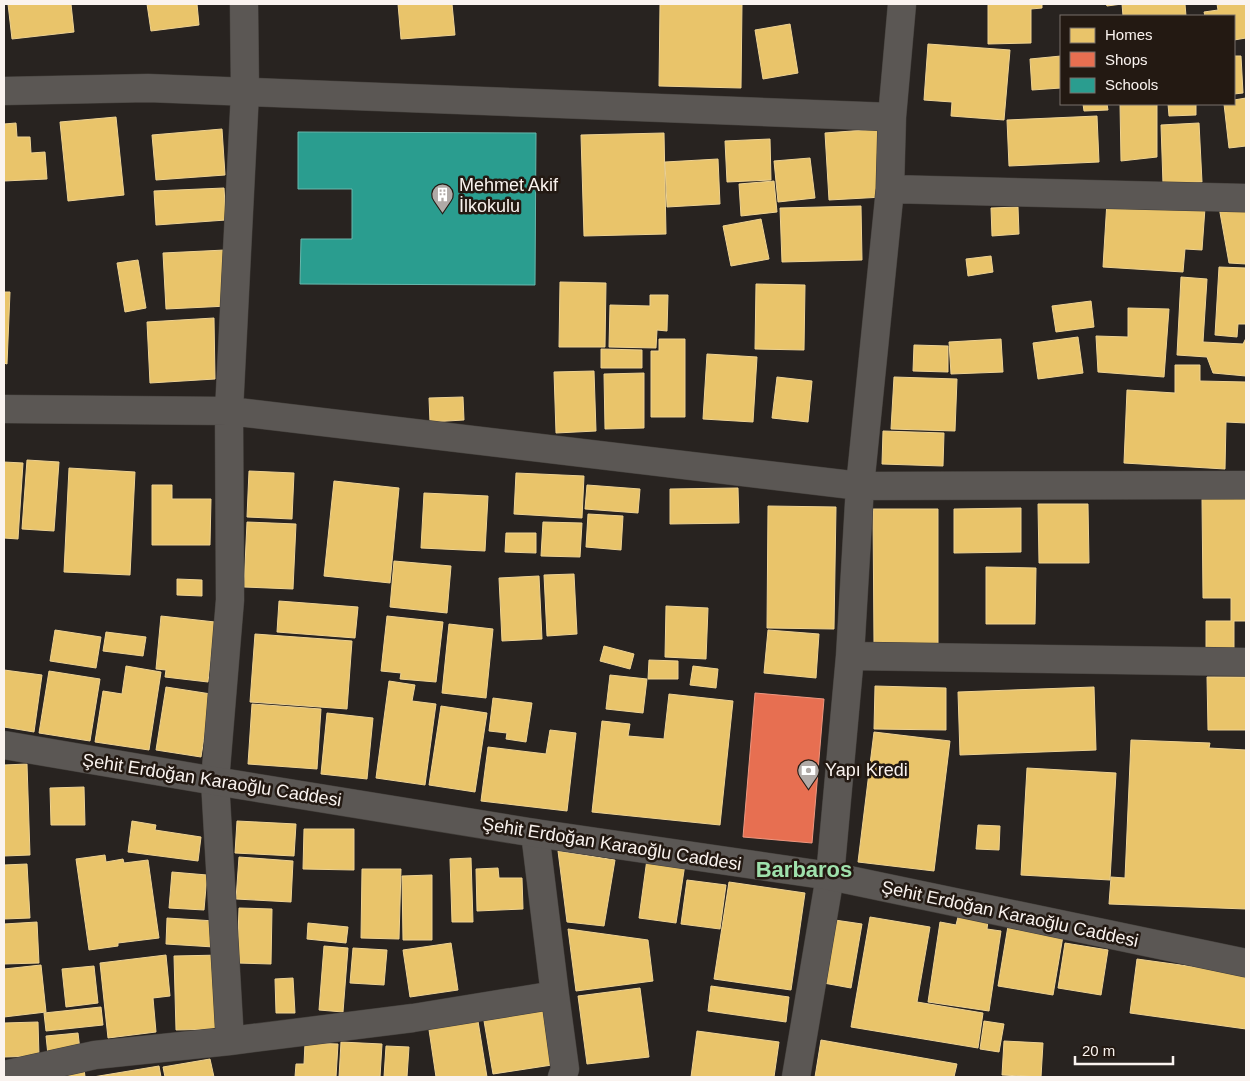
<svg xmlns="http://www.w3.org/2000/svg" width="1250" height="1081" font-family="Arial,sans-serif">
	<style>
		.homes { fill: #e9c46a; stroke: #eed292 }
		.shops { fill: #e76f51; stroke: #ed9780 }
		.schools { fill: #2a9d8f; stroke: #68b7ac }
		.lines { fill: none; stroke-linecap: round; stroke-linejoin: round }
		.minor-casing { stroke: #433f3b; stroke-width: 29 }
		.secondary-casing { stroke: #433f3b; stroke-width: 29 }
		.minor { stroke: #5b5754; stroke-width: 28 }
		.secondary { stroke: #5b5754; stroke-width: 28 }
		.labels { text-anchor: middle; stroke-width: 5; stroke-linejoin: round; paint-order: stroke }
		.poi-label { font-size: 18px; fill: #faf3ef; stroke: #231912; text-anchor: start }
		.street-label { font-size: 18px; fill: #faf3ef; stroke: #231912 }
		.district-label { font-size: 22px; font-weight: bold; fill: #9fe1ac; stroke: #231912 }
	</style>
	<rect width="100%" height="100%" fill="#282320"/>
	<path class="homes" d="M8 4H71L74 32 12 39Z
		M147 4H197L199 25 151 31Z
		M398 4H452L455 35 401 39Z
		M660 4H742L741 88 659 86Z
		M988 4H1042V8L1031 9V43L988 44Z
		M1106 4H1185L1186 16H1123L1122 4 1107 6Z
		M1217 4H1246V38L1234 40V16H1205L1204 12 1218 10Z
		M790 24 798 73 763 79 755 30Z
		M928 44 1010 50 1004 120 951 116 952 102 924 100Z
		M1061 56V88L1032 90 1030 59Z
		M1234 56H1241L1243 93 1234 94Z
		M1246 98V146L1229 148 1224 104H1234V100Z
		M1083 104H1107L1108 110 1084 111Z
		M1120 104H1157V157L1121 161Z
		M1168 104H1196V115L1169 116Z
		M1097 116 1099 162 1009 166 1007 120Z
		M116 117 124 195 68 201 60 122Z
		M16 123 17 137H30L31 153 45 152 47 179 4 181V124Z
		M1199 123 1202 182 1163 184 1161 125Z
		M222 129 225 175 156 180 152 135Z
		M879 129 883 197 829 200 825 133Z
		M664 133 666 234 584 236 581 135Z
		M770 139 771 180 727 182 725 141Z
		M810 158 815 198 778 202 774 161Z
		M718 159 720 204 667 207 665 162Z
		M774 181 777 212 741 216 739 184Z
		M224 188 226 220 156 225 154 191Z
		M1107 201 1205 208 1202 250 1185 249 1183 272 1103 267Z
		M861 206 862 260 782 262 780 208Z
		M1018 207 1019 234 992 236 991 208Z
		M1219 207H1246V264L1229 263Z
		M761 219 769 259 731 266 723 226Z
		M225 250 228 306 166 309 163 253Z
		M991 256 993 272 968 276 966 259Z
		M138 260 146 308 125 312 117 263Z
		M1219 267 1246 268V324H1238L1237 337 1215 335Z
		M1181 277 1207 279 1203 342 1243 344 1246 338V376L1213 373 1207 357 1177 355Z
		M560 282 606 283 605 347H559Z
		M756 284 805 285 804 350 755 349Z
		M4 292H10L7 364 4 363Z
		M650 295H668L667 331 657 330 656 348 609 347 610 305 650 306Z
		M1091 301 1094 327 1056 332 1052 306Z
		M1128 308 1169 309 1164 377 1098 372 1096 336 1128 337Z
		M214 318 215 379 150 383 147 322Z
		M1078 337 1083 373 1038 379 1033 343Z
		M659 339H685V417H651V351H659Z
		M1001 339 1003 372 951 374 949 342Z
		M914 345 948 346V372L913 371Z
		M601 349 642 350V368H601Z
		M707 354 757 357 753 422 703 419Z
		M1175 365H1200V381L1246 382V423L1226 422 1225 469 1124 463 1127 390 1175 393Z
		M594 371 596 431 556 433 554 372Z
		M644 373V428L605 429 604 374Z
		M777 377 812 381 808 422 772 418Z
		M894 377 957 379 955 431 891 429Z
		M463 397 464 420 430 422 429 398Z
		M883 431 944 433 943 466 882 464Z
		M27 460 59 462 54 531 22 529Z
		M4 462 23 463 18 539 4 538Z
		M69 468 135 472 130 575 64 572Z
		M249 471 294 473 292 519 247 517Z
		M516 473 584 476 582 518 514 514Z
		M334 481 399 488 390 583 324 576Z
		M152 485H172V499H211L210 545H152Z
		M587 485 640 489 638 513 585 509Z
		M738 488 739 523 670 524V489Z
		M424 493 488 496 485 551 421 548Z
		M1246 496V621H1234V652H1206V621H1231V598H1203L1202 499Z
		M1038 504H1088L1089 563H1039Z
		M768 506 836 507 834 629 767 628Z
		M1021 508V552L954 553V509Z
		M873 509H938V645H874Z
		M588 514 623 516 621 550 586 547Z
		M247 522 296 524 293 589 244 587Z
		M543 522 582 523 580 557 541 556Z
		M506 533H536V553L505 552Z
		M394 561 451 566 447 613 390 607Z
		M986 567 1036 568 1035 624H986Z
		M574 574 577 634 547 636 544 575Z
		M539 576 542 639 502 641 499 578Z
		M177 579 202 580V596L177 595Z
		M279 601 358 607 355 638 277 632Z
		M666 606 708 608 706 659 665 657Z
		M161 616 215 622 208 682 165 677 166 670 156 669Z
		M387 616 443 622 436 682 400 679 401 673 381 671Z
		M449 624 493 629 486 698 442 693Z
		M55 630 101 637 96 668 50 661Z
		M768 630 819 634 816 678 764 673Z
		M106 632 146 637 143 656 103 651Z
		M255 634 352 641 347 709 250 702Z
		M604 646 634 654 630 669 600 661Z
		M649 660 678 661V679H648Z
		M126 666 161 672 149 750 95 742 103 691 122 694Z
		M693 666 718 669 716 688 690 685Z
		M4 670 42 675 34 732 4 727Z
		M49 671 100 679 90 741 39 733Z
		M610 675 647 679 643 713 606 709Z
		M1207 677H1246V730H1208Z
		M389 681 415 685 412 701 436 704 425 785 376 778Z
		M875 686 946 688V730L874 729Z
		M166 687 211 694 201 757 156 750Z
		M1094 687 1096 750 960 755 958 692Z
		M669 694 733 701 720 825 592 812 602 721 630 724 628 736 664 739Z
		M493 698 532 703 526 742 506 739 507 733 489 731Z
		M252 704 321 709 317 769 248 764Z
		M441 706 487 713 475 792 429 785Z
		M327 713 373 718 367 779 321 774Z
		M550 730 576 733 567 811 481 801 488 747 546 754Z
		M874 732 950 741 934 871 858 862Z
		M1131 740 1210 743 1209 748 1246 750V909L1109 904 1111 877 1125 878Z
		M27 764 30 855 4 856V765Z
		M1027 768 1116 773 1110 880 1021 875Z
		M84 787 85 825H51L50 788Z
		M132 821 156 825 155 830 201 837 198 861 128 852Z
		M237 821 296 824 294 856 235 853Z
		M978 825 1000 826 999 850 976 849Z
		M304 829H354V870L303 869Z
		M558 851 615 860 604 926 567 922Z
		M105 855 106 862 123 859 124 863 148 860 159 938 118 943V946L89 950 76 859Z
		M239 857 293 861 291 902 236 899Z
		M471 858 473 922H452L450 859Z
		M647 859 685 864 676 923 639 918Z
		M27 864 30 918 4 919V865Z
		M498 868 499 878H522L523 909 477 911 476 869Z
		M362 869H401L399 939 361 938Z
		M172 872 207 875 204 910 169 908Z
		M432 875V940H403L402 876Z
		M687 880 726 885 720 929 681 924Z
		M729 882 805 893 791 990 714 979Z
		M239 908 272 909 271 964 237 963Z
		M870 917 930 927 917 1002 983 1013 978 1048 851 1027Z
		M958 917 988 921 987 929 1001 931 989 1011 928 1002 940 922 956 925Z
		M167 918 215 921 214 947 166 944Z
		M828 919 862 924 851 988 818 982Z
		M37 922 39 963 4 964V924Z
		M308 923 348 927 346 943 307 939Z
		M1008 926 1063 936 1053 995 998 986Z
		M568 929 648 940 653 981 576 991Z
		M451 943 458 990 410 997 403 950Z
		M1065 943 1108 950 1101 995 1058 988Z
		M324 946 348 948 343 1012 319 1010Z
		M353 948 387 950 384 985 350 983Z
		M166 955 170 996 153 998 156 1032 108 1038 100 963Z
		M222 955 224 1029 176 1030 174 956Z
		M1137 959 1246 974V1029L1130 1013Z
		M41 965 46 1012 4 1017V969Z
		M94 966 98 1003 66 1007 62 969Z
		M293 978 295 1013H276L275 979Z
		M711 986 789 997 786 1022 708 1011Z
		M640 988 649 1057 587 1064 578 996Z
		M543 1005 552 1065 493 1074 483 1015Z
		M101 1007 103 1025 46 1031 44 1013Z
		M477 1015 487 1077H436L428 1023Z
		M984 1021 1004 1024 999 1052 980 1049Z
		M38 1022 39 1056 4 1057V1023Z
		M697 1031 779 1042 774 1077H691Z
		M78 1033 80 1050 48 1055 46 1036Z
		M821 1040 957 1064 954 1077H815Z
		M1004 1041 1043 1043 1041 1077 1002 1075Z
		M341 1042 382 1044 380 1077H339Z
		M305 1043 338 1044 336 1077H295L296 1064H304Z
		M386 1046 409 1047 407 1077H384Z
		M210 1059 214 1077H165L163 1067Z
		M159 1066 161 1077H93Z
		M84 1068 85 1077H36Z"/>
	<path class="shops" d="M755 693 824 699 812 843 743 837Z"/>
	<path class="schools" d="M298 132 536 133 535 285 300 284 301 239H352V189H298Z"/>
	<g class="lines">
		<defs>
			<path id="minor" d="M4 91 148 88 892 117
				M890 189 1246 198
				M4 409 229 411 860 486 1246 485
				M850 656 1246 662
				M555 995 565 1069 562 1077
				M230 1041 215 781 230 600 229 411 245 92 244 4
				M4 1075 95 1055 230 1041 413 1018 555 995 535 833
				M796 1077 830 876 850 656 860 486 890 189 892 117 902 4"/>
			<path id="secondary" d="M4 745 215 781 535 833 830 876 1246 963"/>
		</defs>
		<use href="#minor" class="minor-casing"/>
		<use href="#secondary" class="secondary-casing"/>
		<use href="#minor" class="minor"/>
		<use href="#secondary" class="secondary"/>
	</g>
	<defs>
		<symbol id="building-pin" viewBox="-11 -11 22 30"><path d="M0 17L-7.5 6A9.5 9.5 0 1 1 7.5 6Z" fill="#b0aaa7" stroke="#231912"/><path d="M-4-6H4V6H1V3H-1V6H-4ZM-2.5-4.3h1.7v1.8h-1.7ZM.8-4.3h1.7v1.8H.8ZM-2.5-1h1.7V.8h-1.7ZM.8-1h1.7V.8H.8Z" fill="#fff"/></symbol>
		<symbol id="bank-pin" viewBox="-11 -11 22 30"><path d="M0 17L-7.5 6A9.5 9.5 0 1 1 7.5 6Z" fill="#b0aaa7" stroke="#231912"/><path d="M-6-4H6V4H-6ZM0-2.3a2.3 2.3 0 1 0 0 4.6a2.3 2.3 0 1 0 0-4.6Z" fill="#fff"/></symbol>
	</defs>
	<g fill-rule="evenodd">
		<use href="#building-pin" x="430" y="182" width="25" height="34"/>
		<use href="#bank-pin" x="796" y="758" width="25" height="34"/>
	</g>
	<g class="labels">
		<g class="poi-label">
			<text x="459" y="191">Mehmet Akif<tspan x="459" dy="21">İlkokulu</tspan></text>
			<text x="825" y="776">Yapı Kredi</text>
		</g>
		<g class="street-label">
			<text transform="translate(212 780) rotate(9)" y="6">Şehit Erdoğan Karaoğlu Caddesi</text>
			<text transform="translate(612 844) rotate(9)" y="6">Şehit Erdoğan Karaoğlu Caddesi</text>
			<text transform="translate(1010 914) rotate(12)" y="6">Şehit Erdoğan Karaoğlu Caddesi</text>
		</g>
		<g class="district-label">
			<text x="804" y="877">Barbaros</text>
		</g>
	</g>
	<rect width="1250" height="1081" fill="none" stroke="#faf3ef" stroke-width="10"/>
	<rect x="1060" y="15" width="175" height="90" fill="#231912" stroke="#79706a"/>
	<rect x="1070" y="28" width="25" height="15" fill="#e9c46a" stroke="#79706a"/>
	<text x="1105" y="40" font-size="15" fill="#faf3ef">Homes</text>
	<rect x="1070" y="52" width="25" height="15" fill="#e76f51" stroke="#79706a"/>
	<text x="1105" y="65" font-size="15" fill="#faf3ef">Shops</text>
	<rect x="1070" y="78" width="25" height="15" fill="#2a9d8f" stroke="#79706a"/>
	<text x="1105" y="90" font-size="15" fill="#faf3ef">Schools</text>
	<path d="M1075 1056v8h98v-8" fill="none" stroke="#faf3ef" stroke-width="2.5"/>
	<text x="1082" y="1056" font-size="15" fill="#faf3ef" stroke="#231912" stroke-width="4" paint-order="stroke">20 m</text>
</svg>
